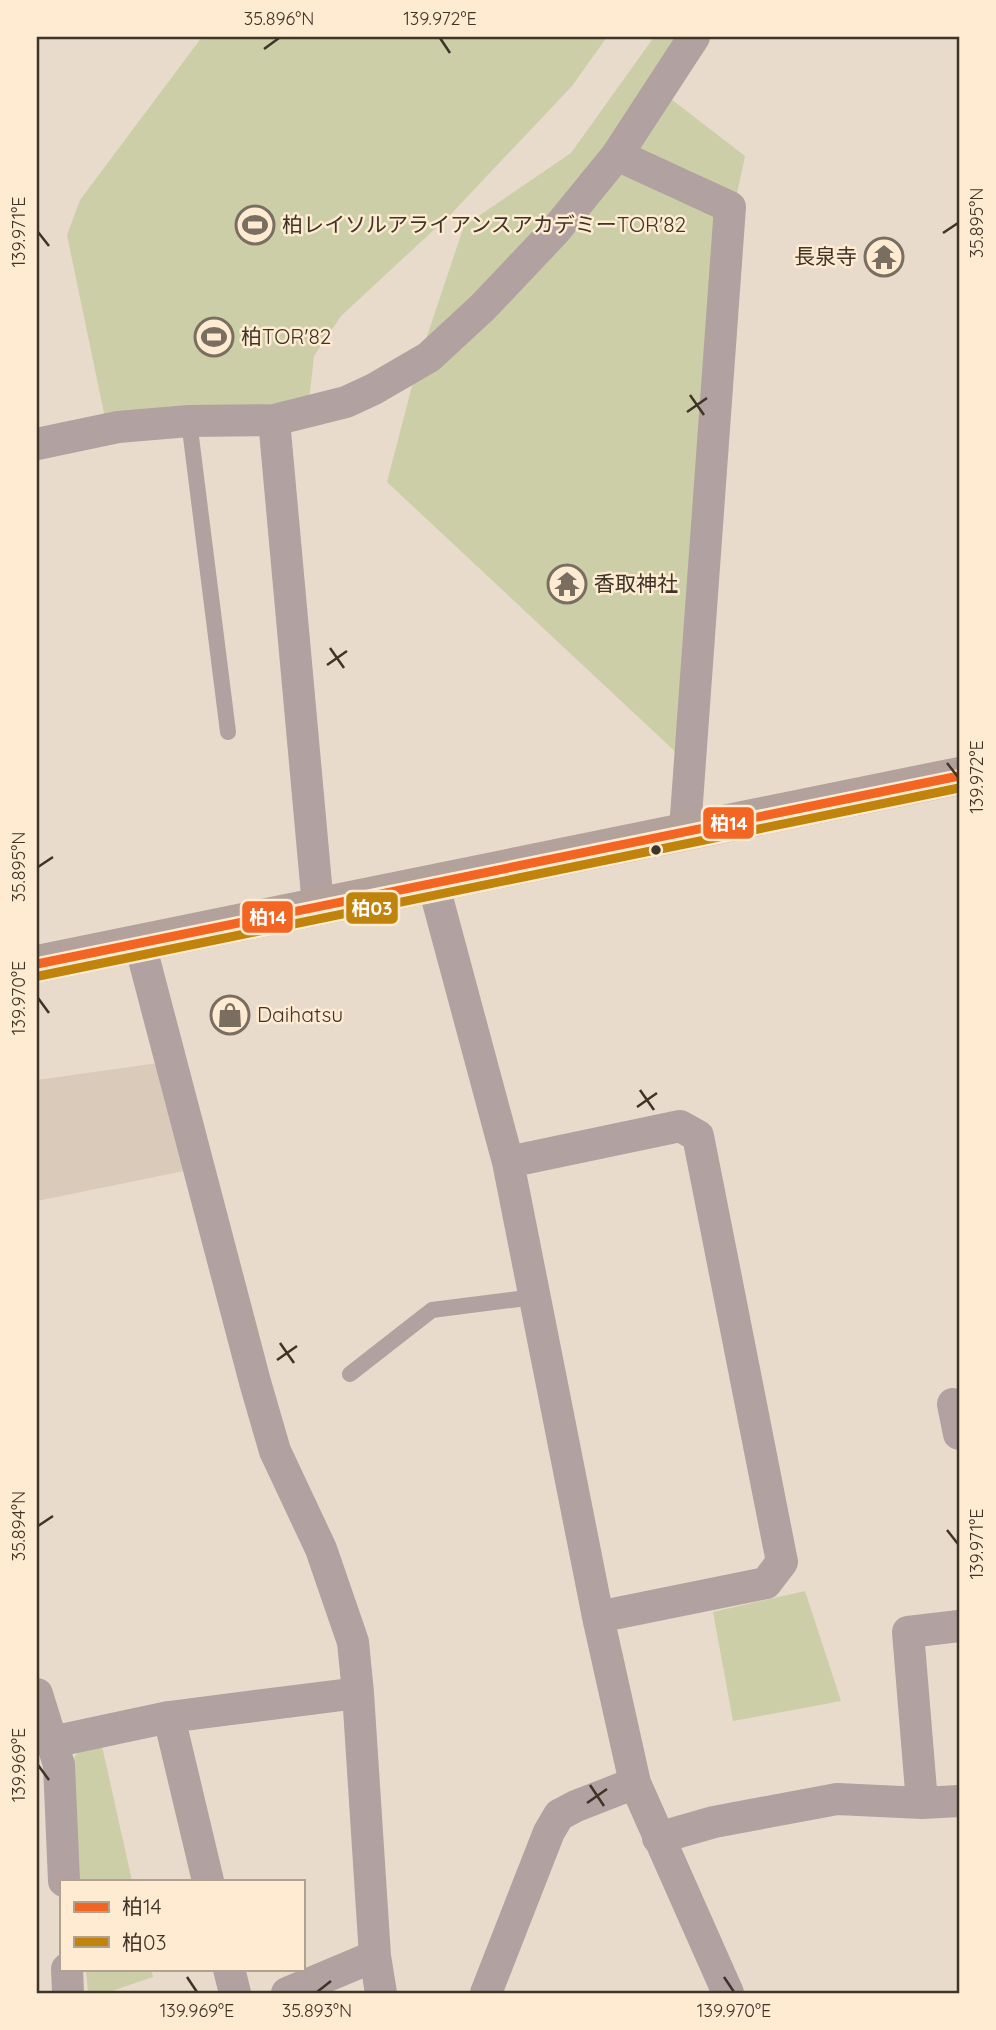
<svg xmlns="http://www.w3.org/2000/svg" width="996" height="2030" font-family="Quicksand,'Noto Sans JP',sans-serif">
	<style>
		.commercial { fill: #d9cab9 }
		.green { fill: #cbcea7 }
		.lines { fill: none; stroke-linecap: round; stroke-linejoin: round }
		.service { stroke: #b1a1a0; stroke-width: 16 }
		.minor { stroke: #b1a1a0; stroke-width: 32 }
		.primary { stroke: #b3a19c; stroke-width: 38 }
		.bus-1-casing { stroke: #ffead2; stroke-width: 14 }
		.bus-2-casing { stroke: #ffead2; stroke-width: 14 }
		.bus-1 { stroke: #f26522; stroke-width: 9 }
		.bus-2 { stroke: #c0840c; stroke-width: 9 }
		.ticks { fill: none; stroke: #3e3428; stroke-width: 2.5 }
		.bus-dot { fill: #3e3428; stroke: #ffead2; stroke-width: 2.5 }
		.labels { text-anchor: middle; stroke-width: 5; stroke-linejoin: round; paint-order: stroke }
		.poi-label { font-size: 21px; fill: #3e3428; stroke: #ffead2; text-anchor: start }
		.line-badge { stroke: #ffead2; stroke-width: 2.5 }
		.badge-label { font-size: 19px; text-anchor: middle; font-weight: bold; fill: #fff }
		.neatline { fill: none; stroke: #3e3428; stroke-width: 2.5 }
		.ticks-label { font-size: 18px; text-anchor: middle; fill: #3e3428 }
	</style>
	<rect width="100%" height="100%" fill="#e9dbcb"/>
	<path class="commercial" d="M158 1063 189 1170 37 1201V1080Z"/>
	<path class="green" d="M202 37H607L572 86 451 214 341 316 314 356 309 401 105 418 67 235 80 200Z
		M654 37H677L649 82 745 156 705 345 681 757 387 482 418 363 464 226 571 153Z
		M805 1591 841 1701 733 1721 713 1612Z
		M102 1746 132 1881H79L70 1764 78 1752Z
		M86 1969H151L153 1977 106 1993H88Z"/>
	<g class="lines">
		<path class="service" d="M189 421 228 732
			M350 1374 432 1310 534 1297"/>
		<path class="minor" d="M617 155 730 207 686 816 690 831
			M274 420 318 906
			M37 444 118 427 189 421 274 420 346 402 374 389 429 357 483 307 555 231 617 155 694 37
			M433 883 508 1162 598 1617 635 1783 728 1993
			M140 944 255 1382 275 1451 321 1549 353 1642 358 1693 375 1956 381 1993
			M508 1162 680 1126 698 1136 782 1562 766 1583 598 1617
			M953 1404 959 1434
			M37 1694 59 1765 64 1881
			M169 1717 208 1881
			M52 1742 169 1717 358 1693
			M922 1803 908 1632 959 1626
			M658 1838 714 1822 837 1799 922 1803 959 1801
			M67 1969 68 1993
			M229 1969 235 1993
			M287 1993 375 1956
			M486 1993 549 1832 559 1815 576 1806 635 1783"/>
		<path class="primary" d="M37 964 959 776"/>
		<defs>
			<path id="bus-1" d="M37 964 959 776"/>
			<path id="bus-2" d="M39 976 959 788"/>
		</defs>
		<use href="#bus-1" class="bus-1-casing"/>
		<use href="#bus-2" class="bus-2-casing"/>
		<use href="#bus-1" class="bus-1"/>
		<use href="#bus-2" class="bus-2"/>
	</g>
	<path class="ticks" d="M440 38 450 53M264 49 279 38M38 232 49 246M943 233 958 223M690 395 704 415M687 412 707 398M330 648 344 668M327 665 347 651M947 763 958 777M38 867 53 857M38 998 49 1013M640 1090 654 1110M637 1107 657 1093M280 1343 294 1363M277 1360 297 1346M38 1526 53 1516M947 1530 958 1544M38 1765 49 1780M590 1785 604 1806M587 1803 607 1789M187 1977 197 1992M724 1977 734 1992M317 1992 331 1981"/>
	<defs>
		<symbol id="stadium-ring" viewBox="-11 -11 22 22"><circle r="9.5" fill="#ffead2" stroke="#7a6e61" stroke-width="1.5"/><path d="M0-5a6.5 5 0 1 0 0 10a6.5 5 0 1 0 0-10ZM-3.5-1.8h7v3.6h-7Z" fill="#7a6e61"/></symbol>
		<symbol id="temple-ring" viewBox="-11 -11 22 22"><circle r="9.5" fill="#ffead2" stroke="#7a6e61" stroke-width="1.5"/><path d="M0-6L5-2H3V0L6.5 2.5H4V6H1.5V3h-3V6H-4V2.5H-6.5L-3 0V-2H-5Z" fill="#7a6e61"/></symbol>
		<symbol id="shop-ring" viewBox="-11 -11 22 22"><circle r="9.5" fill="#ffead2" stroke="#7a6e61" stroke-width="1.5"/><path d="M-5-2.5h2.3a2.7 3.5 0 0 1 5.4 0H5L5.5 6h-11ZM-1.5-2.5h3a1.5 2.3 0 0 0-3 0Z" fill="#7a6e61"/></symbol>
	</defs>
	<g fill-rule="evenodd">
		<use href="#stadium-ring" x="233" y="203" width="44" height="44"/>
		<use href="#temple-ring" x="862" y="235" width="44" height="44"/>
		<use href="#stadium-ring" x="192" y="315" width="44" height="44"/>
		<use href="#temple-ring" x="545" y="562" width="44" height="44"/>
		<use href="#shop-ring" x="208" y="993" width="44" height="44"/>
	</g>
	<circle class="bus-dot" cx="656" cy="850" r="6"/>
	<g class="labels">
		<g class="poi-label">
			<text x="282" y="232">柏レイソルアライアンスアカデミーTOR'82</text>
			<text x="857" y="264" text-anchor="end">長泉寺</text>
			<text x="241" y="344">柏TOR'82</text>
			<text x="594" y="591">香取神社</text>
			<text x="257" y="1022">Daihatsu</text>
		</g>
	</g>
	<g class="line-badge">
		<rect x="702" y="806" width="53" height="34" rx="7" fill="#f26522"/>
		<rect x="345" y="891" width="54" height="34" rx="7" fill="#c0840c"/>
		<rect x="241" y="900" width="53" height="34" rx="7" fill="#f26522"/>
	</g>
	<g class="badge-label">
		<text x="729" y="830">柏14</text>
		<text x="372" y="915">柏03</text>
		<text x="268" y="924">柏14</text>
	</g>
	<rect width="996" height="2030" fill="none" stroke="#ffead2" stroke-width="77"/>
	<rect x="60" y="1880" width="245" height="91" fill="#ffead2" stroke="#b2a18e" stroke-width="2"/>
	<rect x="74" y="1902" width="35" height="10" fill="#f26522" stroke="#b2a18e" stroke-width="2"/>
	<text x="122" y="1914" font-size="21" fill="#3e3428">柏14</text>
	<rect x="74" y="1937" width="35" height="10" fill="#c0840c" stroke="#b2a18e" stroke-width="2"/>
	<text x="122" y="1950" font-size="21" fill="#3e3428">柏03</text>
	<rect x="38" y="38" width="920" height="1954" class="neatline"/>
	<g class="ticks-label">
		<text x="279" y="25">35.896°N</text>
		<text x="440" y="25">139.972°E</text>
		<text transform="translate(977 223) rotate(-90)" y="6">35.895°N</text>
		<text transform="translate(19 232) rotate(-90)" y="6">139.971°E</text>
		<text transform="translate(977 777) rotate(-90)" y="6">139.972°E</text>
		<text transform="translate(19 867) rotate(-90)" y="6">35.895°N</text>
		<text transform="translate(19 998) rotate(-90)" y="6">139.970°E</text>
		<text transform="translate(19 1526) rotate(-90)" y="6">35.894°N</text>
		<text transform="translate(977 1544) rotate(-90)" y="6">139.971°E</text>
		<text transform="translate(19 1765) rotate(-90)" y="6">139.969°E</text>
		<text x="197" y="2017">139.969°E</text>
		<text x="317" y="2017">35.893°N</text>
		<text x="734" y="2017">139.970°E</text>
	</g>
</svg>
